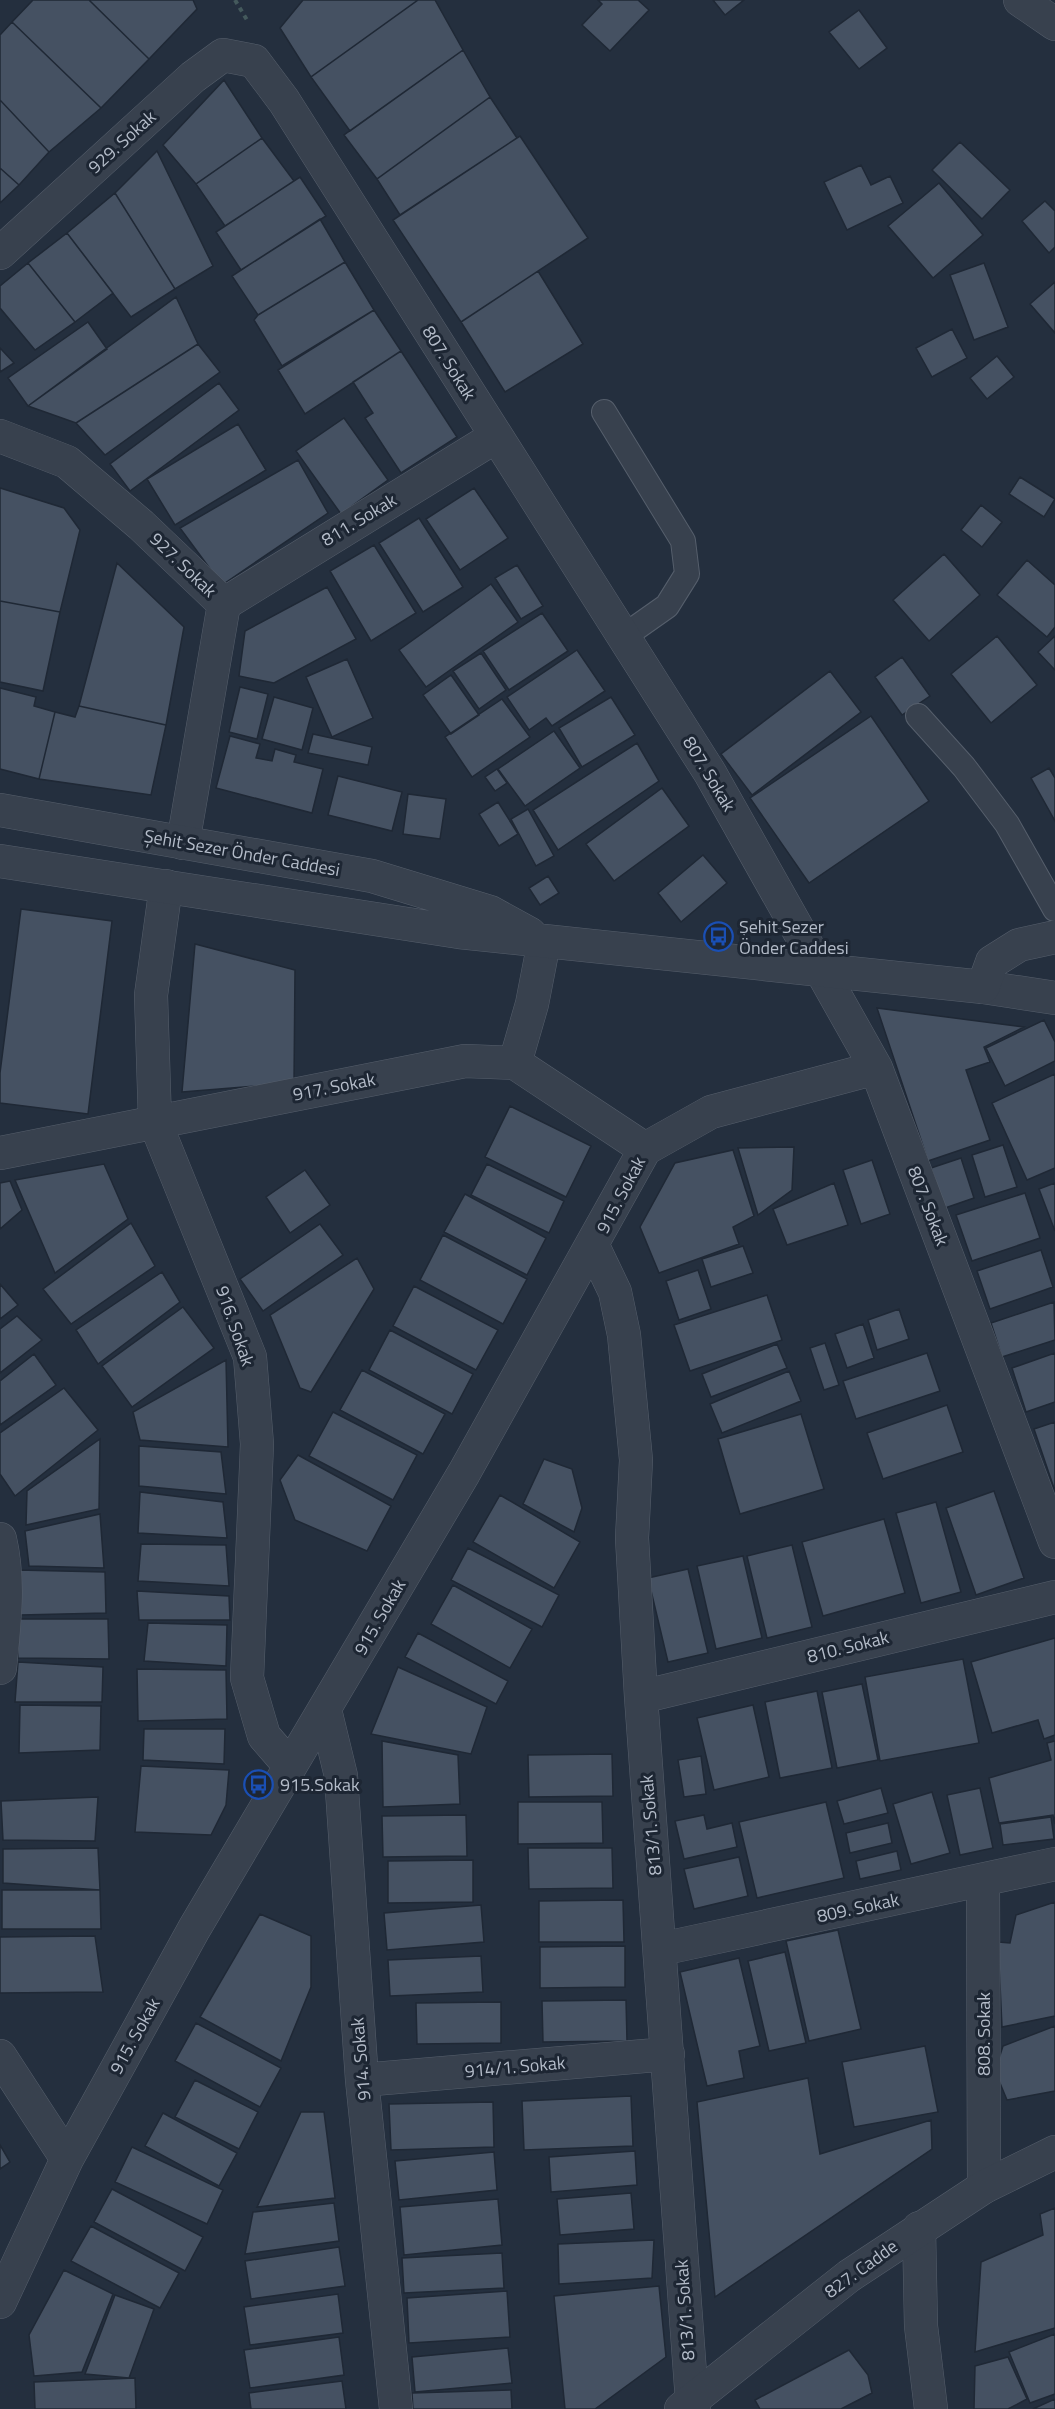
<svg xmlns="http://www.w3.org/2000/svg" width="1055" height="2409" font-family="'Titillium Web',sans-serif">
	<style>
		.building { fill: #455162; stroke: #1f2835; stroke-width: 1.5 }
		.lines { fill: none; stroke-linecap: round; stroke-linejoin: round }
		.service-casing { stroke: #565f6c; stroke-width: 26 }
		.minor-casing { stroke: #565f6c; stroke-width: 34 }
		.tertiary-casing { stroke: #565f6c; stroke-width: 34 }
		.path { stroke: #44595c; stroke-width: 4; stroke-dasharray: 4.5 4.5; stroke-linecap: butt }
		.service { stroke: #38414e; stroke-width: 24 }
		.minor { stroke: #38414e; stroke-width: 33 }
		.tertiary { stroke: #38414e; stroke-width: 33 }
		.labels { text-anchor: middle; stroke-width: 6; stroke-linejoin: round; paint-order: stroke }
		.street-label { font-size: 18px; fill: #b4bcc9; stroke: #1d2633 }
		.poi-label { font-size: 18px; fill: #b4bcc9; stroke: #1d2633; text-anchor: start }
	</style>
	<rect width="100%" height="100%" fill="#242f3e"/>
	<path class="building" d="M33 0H89L149 59 101 108 12 22Z
		M89 0H193L197 9 149 59Z
		M303 0H418L311 77 280 28Z
		M418 0H435L463 50 350 131 311 77Z
		M598 0H638L649 10 610 51 582 25 602 4Z
		M713 0H744L725 15Z
		M859 10 887 48 859 69 829 32Z
		M12 22 101 108 49 152 0 100V35Z
		M463 50 490 97 377 179 344 135Z
		M224 80 262 138 196 184 163 145Z
		M490 97 517 138 400 215 377 179Z
		M0 100 49 152 19 185 0 168Z
		M520 136 588 238 461 322 393 220Z
		M262 138 294 181 225 226 196 184Z
		M960 142 1010 190 982 219 932 170Z
		M157 151 213 266 175 289 115 193Z
		M861 165 871 185 890 176 903 203 847 230 824 182Z
		M0 168 19 185 0 203Z
		M300 177 326 216 241 270 216 232Z
		M939 183 983 235 933 278 888 226Z
		M115 193 175 289 131 317 67 233Z
		M1045 201 1055 211V247L1049 253 1022 221Z
		M320 219 345 262 258 315 232 276Z
		M67 233 113 293 75 322 28 263Z
		M345 262 374 310 282 366 254 320 258 315Z
		M28 263 75 322 35 350 0 308V286Z
		M984 263 1008 327 974 340 950 275Z
		M538 271 583 344 505 392 461 322Z
		M1055 282V333L1030 304Z
		M176 297 198 344 76 423 28 406Z
		M374 310 401 351 305 414 278 370Z
		M88 322 107 349 28 406 8 378Z
		M952 329 967 358 932 377 916 348Z
		M198 344 220 372 105 455 76 423Z
		M0 348 14 363 0 372Z
		M401 351 457 437 401 473 365 418 373 413 353 382Z
		M997 356 1014 377 987 399 970 378Z
		M219 383 239 410 130 491 110 464Z
		M344 418 388 480 341 514 296 451Z
		M238 424 266 470 175 525 147 479Z
		M298 460 328 513 222 585 180 528Z
		M1020 477 1055 499 1044 517 1009 494Z
		M0 488 64 508 80 530 60 612 0 601Z
		M474 488 508 538 460 570 426 519Z
		M981 505 1002 522 982 547 961 530Z
		M419 518 463 587 423 612 379 543Z
		M374 545 416 613 371 641 330 571Z
		M944 554 980 595 929 641 893 600Z
		M1027 560 1055 585V627L1047 637 997 595Z
		M117 563 184 627 166 725 79 706Z
		M517 565 543 606 521 619 495 578Z
		M491 584 518 622 426 687 399 650Z
		M327 587 356 639 274 683 239 676 245 631Z
		M0 601 60 612 43 691 0 682Z
		M542 613 568 651 509 690 483 651Z
		M997 636 1037 685 991 723 951 674Z
		M1055 636V670L1038 652Z
		M577 650 605 691 552 726 546 718 529 730 507 697Z
		M481 653 506 690 479 709 453 671Z
		M902 657 930 696 902 715 875 677Z
		M347 659 373 718 332 737 306 677Z
		M830 671 861 712 752 795 721 754Z
		M451 675 479 715 451 734 423 695Z
		M240 687 268 694 257 739 229 732Z
		M0 688 36 697 34 706 55 712 39 779 0 769Z
		M274 697 313 708 302 750 262 739Z
		M611 697 635 735 582 767 559 728Z
		M502 699 530 737 472 777 445 737Z
		M79 706 166 725 151 795 39 779 55 712 75 717Z
		M871 716 929 801 809 883 750 798Z
		M554 731 580 768 525 806 498 769Z
		M313 734 372 747 368 765 308 753Z
		M230 736 260 744 256 758 272 761 275 749 296 755 294 762 323 769 312 813 216 788Z
		M637 743 659 781 558 850 533 810Z
		M1049 768 1055 778V821L1031 778Z
		M497 769 507 783 495 791 485 777Z
		M338 776 402 792 392 831 328 815Z
		M662 788 689 826 614 881 586 844Z
		M408 794 446 799 440 839 403 834Z
		M498 802 518 834 499 846 479 814Z
		M528 809 554 856 536 866 511 819Z
		M703 855 727 883 681 922 658 893Z
		M548 876 559 893 540 905 529 888Z
		M21 909 112 921 88 1114 0 1103V1073Z
		M195 944 295 970 294 1083 182 1092Z
		M877 1008 1024 1027 984 1047 990 1062 966 1070 990 1140 928 1161Z
		M1044 1020 1055 1042V1061L1005 1086 986 1048Z
		M1055 1074V1168L1027 1180 992 1103Z
		M510 1106 591 1146 566 1197 485 1157Z
		M1003 1145 1017 1187 985 1197 972 1155Z
		M794 1147 792 1190 758 1215 738 1148Z
		M733 1150 754 1216 733 1227 739 1244 659 1273 640 1227 675 1163Z
		M961 1158 974 1198 945 1208 931 1168Z
		M872 1160 890 1214 861 1224 843 1170Z
		M104 1164 128 1219 55 1273 15 1180Z
		M487 1164 564 1201 549 1233 471 1195Z
		M305 1170 330 1205 290 1233 266 1197Z
		M10 1181 22 1210 0 1229V1183Z
		M834 1183 848 1225 787 1245 773 1209Z
		M1055 1183V1231L1039 1189Z
		M1025 1193 1040 1238 972 1261 956 1215Z
		M465 1194 546 1238 527 1275 444 1232Z
		M131 1223 155 1266 71 1324 43 1289Z
		M320 1224 343 1255 263 1311 240 1279Z
		M443 1235 527 1279 503 1324 420 1280Z
		M743 1246 753 1273 711 1287 702 1259Z
		M1041 1250 1053 1287 990 1309 977 1271Z
		M357 1258 374 1289 311 1392 300 1388 270 1315Z
		M698 1270 711 1309 679 1320 666 1281Z
		M162 1272 180 1302 98 1364 76 1330Z
		M0 1284 18 1305 0 1319Z
		M414 1286 498 1330 476 1370 393 1326Z
		M767 1295 782 1340 690 1371 674 1325Z
		M1054 1302 1055 1340 1002 1357 991 1323Z
		M183 1307 214 1348 132 1407 102 1366Z
		M899 1309 909 1339 877 1350 868 1320Z
		M17 1316 42 1340 0 1373V1329Z
		M863 1324 874 1358 847 1368 835 1334Z
		M390 1330 473 1374 452 1414 369 1370Z
		M825 1343 839 1385 824 1390 810 1348Z
		M777 1344 787 1368 711 1397 702 1374Z
		M927 1353 940 1391 856 1419 843 1381Z
		M1055 1353V1402L1026 1412 1012 1368Z
		M34 1354 56 1385 0 1425V1381Z
		M226 1360 228 1447 140 1440 133 1412Z
		M362 1370 445 1414 423 1454 340 1410Z
		M789 1371 801 1401 722 1433 710 1404Z
		M64 1388 98 1430 15 1496 0 1474V1433Z
		M947 1405 963 1452 883 1479 867 1433Z
		M333 1412 417 1455 393 1500 309 1456Z
		M801 1414 824 1489 740 1514 718 1439Z
		M1055 1422V1491L1034 1429Z
		M100 1439 99 1509 26 1525 27 1491Z
		M139 1446 221 1452 226 1494 139 1486Z
		M298 1455 391 1506 367 1551 295 1520 280 1480Z
		M544 1459 572 1469 582 1508 574 1532 523 1504Z
		M994 1491 1024 1578 976 1595 946 1508Z
		M140 1492 223 1502 227 1538 138 1533Z
		M500 1495 580 1542 554 1588 473 1542Z
		M936 1502 961 1592 921 1603 896 1513Z
		M100 1514 104 1568 29 1566 25 1531Z
		M884 1519 905 1593 823 1616 802 1542Z
		M141 1544 226 1545 229 1586 138 1581Z
		M792 1545 812 1627 767 1638 747 1556Z
		M468 1548 559 1595 542 1627 451 1580Z
		M743 1556 762 1638 716 1649 697 1566Z
		M688 1569 708 1653 668 1662 648 1578Z
		M17 1570 105 1572 106 1613 20 1615Z
		M453 1585 532 1629 510 1668 431 1624Z
		M137 1591 229 1596 230 1620H139Z
		M18 1619H108L109 1659 18 1658Z
		M148 1623 227 1625 226 1666 144 1661Z
		M418 1633 508 1681 496 1704 405 1657Z
		M1055 1638V1735L1044 1739 1038 1720 992 1733 971 1662Z
		M963 1659 979 1743 880 1761 865 1677Z
		M18 1662 103 1667 102 1702H15Z
		M398 1667 487 1707 471 1754 371 1734Z
		M137 1669 226 1670 227 1719 138 1721Z
		M862 1684 878 1760 837 1768 822 1692Z
		M817 1691 832 1768 780 1778 765 1702Z
		M20 1705 101 1706 100 1750 19 1753Z
		M753 1705 769 1777 714 1790 697 1718Z
		M144 1729H225L224 1764 143 1760Z
		M382 1741 458 1755 460 1804 383 1807Z
		M1055 1741V1824L1053 1815 999 1823 989 1778 1051 1760 1047 1743Z
		M612 1754 613 1796 529 1797 528 1755Z
		M701 1756 706 1794 684 1797 678 1760Z
		M141 1766 229 1770 226 1805 211 1835 135 1832Z
		M881 1788 888 1813 844 1824 837 1801Z
		M980 1788 993 1848 960 1855 947 1795Z
		M932 1792 950 1853 911 1864 893 1804Z
		M98 1797 95 1841 3 1840 1 1801Z
		M518 1802H602L603 1843 518 1844Z
		M826 1802 844 1878 757 1898 739 1822Z
		M466 1815 467 1856 383 1857 382 1816Z
		M704 1815 707 1829 732 1823 737 1847 684 1859 675 1821Z
		M1051 1817 1054 1839 1003 1845 1000 1824Z
		M888 1823 892 1843 850 1853 846 1833Z
		M98 1848 100 1890 3 1883V1849Z
		M528 1848H612L613 1888 529 1889Z
		M897 1851 901 1870 860 1879 856 1861Z
		M739 1857 748 1896 694 1909 684 1869Z
		M473 1860V1902L388 1903V1861Z
		M2 1890H100L101 1929H2Z
		M623 1900 624 1942H539V1901Z
		M1055 1902V2016L1002 2027 998 1942 1010 1943 1016 1915Z
		M481 1905 484 1942 387 1950 384 1913Z
		M260 1914 311 1936V1987L281 2061 200 2017Z
		M838 1930 861 2029 809 2041 786 1941Z
		M95 1936 103 1992 0 1993V1937Z
		M625 1946V1987L540 1988V1947Z
		M785 1952 806 2043 769 2051 748 1961Z
		M481 1956 483 1992 390 1996 388 1960Z
		M739 1958 760 2046 739 2051 744 2078 707 2086 680 1972Z
		M626 2000 627 2041 543 2042 542 2001Z
		M501 2002V2043L417 2044 416 2003Z
		M196 2023 281 2068 260 2107 175 2061Z
		M1055 2026V2091L1007 2100 995 2071 1003 2046Z
		M925 2046 938 2112 854 2127 842 2062Z
		M808 2078 820 2154 931 2120 932 2149 715 2297 697 2102Z
		M195 2080 258 2112 239 2149 175 2117Z
		M631 2096 633 2146 524 2150 522 2101Z
		M493 2102 494 2147 391 2150 389 2104Z
		M301 2112H324L335 2198 257 2207Z
		M163 2113 237 2153 219 2186 145 2146Z
		M0 2145 10 2162 0 2169Z
		M132 2147 223 2190 207 2224 115 2182Z
		M635 2151 637 2185 551 2192 549 2157Z
		M494 2152 497 2190 399 2200 395 2161Z
		M112 2189 203 2237 185 2271 94 2222Z
		M631 2193 634 2229 560 2235 557 2199Z
		M498 2199 502 2245 404 2255 400 2207Z
		M334 2203 339 2241 245 2254 253 2212Z
		M1055 2208V2328L975 2352 981 2262 1043 2235 1040 2214Z
		M91 2226 179 2273 160 2308 71 2261Z
		M654 2240 652 2278 559 2284 558 2244Z
		M339 2247 345 2286 251 2299 245 2261Z
		M502 2253 504 2288 404 2293 402 2258Z
		M64 2270 113 2294 82 2372 34 2376 29 2335Z
		M659 2286 666 2357 595 2409H565L554 2296Z
		M507 2291 510 2337 409 2343 407 2298Z
		M338 2294 343 2333 250 2345 244 2307Z
		M115 2295 154 2309 129 2378 85 2374Z
		M1055 2334V2394L1030 2403 1009 2352Z
		M339 2337 344 2375 250 2388 244 2350Z
		M508 2348 512 2383 415 2392 412 2357Z
		M849 2350 868 2375 872 2393 841 2409H760L755 2400Z
		M1008 2357 1027 2399 1008 2409H974L975 2366Z
		M135 2378 136 2409H35L34 2382Z
		M342 2381 346 2409H251L249 2393Z
		M511 2390 512 2409H413L412 2393Z
		M1055 2399V2409H1033Z"/>
	<g class="lines">
		<defs>
			<path id="service" d="M604 412 683 541 687 574 667 606 623 637
				M918 716 964 767 1007 824 1055 909"/>
			<path id="minor" d="M1020 0 1055 24
				M0 253 193 77 223 55 254 61 284 101 710 773 876 1068 1055 1542
				M0 436 67 462 141 525 224 604 183 843
				M224 604 495 437
				M166 886 151 995 155 1122 250 1357 257 1444 247 1678 264 1736 290 1766
				M983 987 1055 998
				M515 1063 532 1004 544 942
				M0 1153 465 1061 515 1063 645 1149
				M593 1246 615 1292 624 1335 636 1460 632 1538 641 1697 692 2401 694 2409
				M0 1539C10 1582 4 1625 0 1668
				M641 1697 1055 1597
				M325 1710 341 1776 362 2080 396 2409
				M983 1882 984 2187
				M661 1949 1055 1864
				M0 2056 67 2159
				M362 2080 668 2054
				M919 2228 921 2326 931 2409
				M0 2302 67 2159 194 1929 464 1473 645 1149 711 1112 876 1068"/>
			<path id="tertiary" d="M0 810 372 876 490 912 530 934
				M0 861 459 932 983 987 992 962 1019 945 1055 937
				M681 2409 849 2276 984 2187 1055 2152"/>
		</defs>
		<use href="#service" class="service-casing"/>
		<use href="#minor" class="minor-casing"/>
		<use href="#tertiary" class="tertiary-casing"/>
		<path class="path" d="M235 0 247 20"/>
		<use href="#service" class="service"/>
		<use href="#minor" class="minor"/>
		<use href="#tertiary" class="tertiary"/>
	</g>
	<defs>
		<symbol id="bus-ring" viewBox="-11 -11 22 22"><circle r="9.5" fill="#1d2633" stroke="#1a4fb4" stroke-width="1.5"/><path d="M-5-6H5V4H4V6H2V4H-2V6H-4V4H-5ZM-3.5-4V0h7V-4ZM-3.5 1.2v1.5H-2V1.2ZM2 1.2v1.5H3.5V1.2Z" fill="#1a4fb4"/></symbol>
	</defs>
	<g fill-rule="evenodd">
		<use href="#bus-ring" x="702" y="920" width="33" height="33"/>
		<use href="#bus-ring" x="242" y="1768" width="33" height="33"/>
	</g>
	<g class="labels">
		<g class="street-label">
			<text transform="translate(122 142) rotate(-42)" y="6">929. Sokak</text>
			<text transform="translate(449 363) rotate(58)" y="6">807. Sokak</text>
			<text transform="translate(359 520) rotate(-31)" y="6">811. Sokak</text>
			<text transform="translate(183 565) rotate(44)" y="6">927. Sokak</text>
			<text transform="translate(709 774) rotate(59)" y="6">807. Sokak</text>
			<text transform="translate(242 853) rotate(10)" y="6">Şehit Sezer Önder Caddesi</text>
			<text transform="translate(334 1087) rotate(-11)" y="6">917. Sokak</text>
			<text transform="translate(621 1195) rotate(-62)" y="6">915. Sokak</text>
			<text transform="translate(928 1206) rotate(69)" y="6">807. Sokak</text>
			<text transform="translate(235 1326) rotate(71)" y="6">916. Sokak</text>
			<text transform="translate(380 1617) rotate(-60)" y="6">915. Sokak</text>
			<text transform="translate(848 1647) rotate(-14)" y="6">810. Sokak</text>
			<text transform="translate(651 1825) rotate(-95)" y="6">813/1. Sokak</text>
			<text transform="translate(858 1908) rotate(-12)" y="6">809. Sokak</text>
			<text transform="translate(984 2034) rotate(-90)" y="6">808. Sokak</text>
			<text transform="translate(135 2036) rotate(-61)" y="6">915. Sokak</text>
			<text transform="translate(361 2059) rotate(-95)" y="6">914. Sokak</text>
			<text transform="translate(515 2067) rotate(-5)" y="6">914/1. Sokak</text>
			<text transform="translate(861 2269) rotate(-36)" y="6">827. Cadde</text>
			<text transform="translate(685 2310) rotate(-94)" y="6">813/1. Sokak</text>
		</g>
		<g class="poi-label">
			<text x="739" y="933">Şehit Sezer<tspan x="739" dy="21">Önder Caddesi</tspan></text>
			<text x="280" y="1791">915.Sokak</text>
		</g>
	</g>
</svg>
